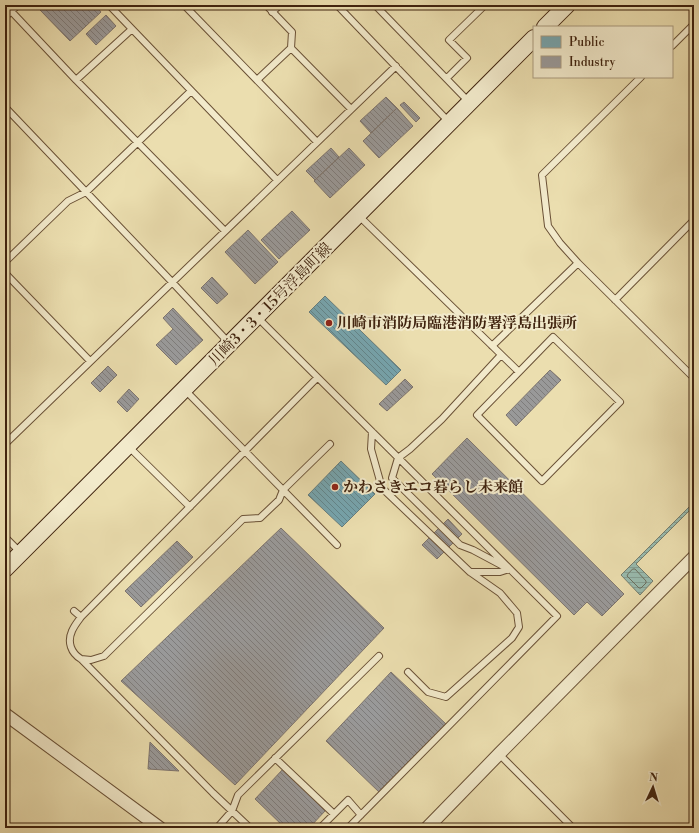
<svg xmlns="http://www.w3.org/2000/svg" width="699" height="833" font-family="'Libre Bodoni','Noto Serif JP',serif">
	<style>
		.water { fill: url(#water-rules); stroke: #757e6f }
		.public { fill: url(#public-back-hatch); stroke: #667e7f }
		.industry { fill: url(#industry-back-hatch); stroke: #7e756f }
		.lines { fill: none; stroke-linecap: round; stroke-linejoin: round }
		.shore { stroke: #6c6f5f; stroke-width: 1 }
		.lane-casing { stroke: #6a5136; stroke-width: 8 }
		.street-casing { stroke: #6a5136; stroke-width: 14 }
		.secondary-casing { stroke: #3f220e; stroke-width: 18 }
		.lane { stroke: #f2eacb; stroke-width: 6 }
		.street { stroke: #f2eacb; stroke-width: 12 }
		.secondary { stroke: #f2eacb; stroke-width: 16 }
		.poi-dot { fill: #8f2418; stroke: #f2eacb; stroke-width: 1.5 }
		.labels { text-anchor: middle; stroke-width: 4; stroke-linejoin: round; paint-order: stroke }
		.street-label { font-size: 15px; fill: #3f220e; stroke: #f2eacb }
		.poi-label { font-size: 15px; font-weight: bold; fill: #3f220e; stroke: #f2eacb; text-anchor: start }
	</style>
	<defs>
		<pattern id="water-rules" width="6" height="5" patternUnits="userSpaceOnUse"><rect width="6" height="5" fill="#99bcb0"/><path d="M0 2.5h6" fill="none" stroke="#85a196"/></pattern>
		<pattern id="public-back-hatch" width="6" height="6" patternUnits="userSpaceOnUse"><rect width="6" height="6" fill="#76a5af"/><path d="M-1 5l2 2M0 0l6 6M5-1l2 2" fill="none" stroke="#62868d"/></pattern>
		<pattern id="industry-back-hatch" width="6" height="6" patternUnits="userSpaceOnUse"><rect width="6" height="6" fill="#999"/><path d="M-1 5l2 2M0 0l6 6M5-1l2 2" fill="none" stroke="#7e7c7b"/></pattern>
	</defs>
	<rect width="100%" height="100%" fill="#ebdeaf"/>
	<filter id="stains"><feTurbulence type="fractalNoise" baseFrequency=".005" numOctaves="4"/><feColorMatrix values="0 0 0 0 .2 0 0 0 0 .09 0 0 0 0 .02 0 0 0 .5 -.17"/></filter>
	<radialGradient id="worn" r=".72"><stop offset=".6" stop-color="#630" stop-opacity="0"/><stop offset="1" stop-color="#630" stop-opacity=".3"/></radialGradient>
	<path class="water" d="M694 502V506L636 564 653 581 640 595 621 575Z"/>
	<path class="public" d="M325 296 401 370 386 385 309 312Z
		M341 461 375 494 342 527 308 495Z"/>
	<path class="industry" d="M45 5H95L101 12 70 41 40 10Z
		M106 15 116 26 96 45 86 34Z
		M386 97 397 108 371 133 360 121Z
		M404 102 420 118 416 122 400 105Z
		M397 108 413 126 379 158 363 141Z
		M331 148 339 157 315 180 306 171Z
		M349 148 365 165 330 198 314 181Z
		M292 211 310 230 279 259 261 240Z
		M248 230 278 262 255 284 225 252Z
		M212 277 228 294 217 304 201 288Z
		M173 308 203 340 176 365 156 345 173 329 163 318Z
		M108 366 117 375 100 392 91 383Z
		M550 370 561 380 516 426 506 415Z
		M405 379 413 387 387 411 379 404Z
		M129 389 139 399 127 412 117 402Z
		M467 438 624 594 602 616 587 602 574 615 432 474Z
		M448 519 462 534 437 559 422 545Z
		M281 528 384 628 235 785 121 681Z
		M177 541 193 557 141 607 125 591Z
		M391 672 446 724 380 793 326 741Z
		M150 742 179 771 148 769Z
		M283 769 326 810 309 828H285L255 799Z"/>
	<g class="lines">
		<path class="shore" d="M633 569H635L646 581V583L641 588H639L627 576 628 574Z"/>
		<defs>
			<path id="lane" d="M109 5 277 180
				M184 5 317 142
				M337 5 449 122
				M375 5 469 102
				M11 11 76 80 225 231
				M272 12 280 5
				M5 17 18 5
				M672 46 694 24
				M291 48 351 109
				M641 77 542 175 548 226 560 243 578 263 694 378
				M447 78 467 58 449 40 485 5
				M76 80 132 29
				M257 80 291 48 292 32 266 5
				M5 107 172 282 230 344
				M358 215 519 372
				M5 262 68 201 86 192 191 91
				M5 273 90 361
				M615 300 694 220
				M257 317 557 616 348 828
				M553 337 620 402 542 481 477 415Z
				M492 346 578 263
				M501 355 442 419 410 449 398 458 392 478 460 545 473 550 503 566
				M185 390 337 545
				M372 432 371 449 382 488 470 572 500 593 517 613 519 627 512 638 446 697 428 692 408 672
				M5 444 396 66
				M128 446 190 507
				M5 537 21 553
				M470 572H500L509 569
				M74 611 81 617
				M81 659 91 660 104 656 243 519 260 518 279 500 283 490 330 444
				M499 754 573 828
				M275 758 334 814
				M217 828 232 811 238 795 379 656
				M250 828 213 793 81 659C71 653 67 642 72 631 74 626 78 621 81 617L317 378
				M320 828 348 800 361 815"/>
			<path id="street" d="M5 714 160 828
				M427 828 499 754 694 557"/>
			<path id="secondary" d="M545 27 567 5
				M5 569 534 38"/>
		</defs>
		<use href="#lane" class="lane-casing"/>
		<use href="#street" class="street-casing"/>
		<use href="#secondary" class="secondary-casing"/>
		<use href="#lane" class="lane"/>
		<use href="#street" class="street"/>
		<use href="#secondary" class="secondary"/>
	</g>
	<g class="poi-dot">
		<circle cx="329" cy="323" r="4"/>
		<circle cx="335" cy="487" r="4"/>
	</g>
	<g class="labels">
		<g class="street-label">
			<text transform="translate(270 304) rotate(-45)" y="5">川崎3・3・15号浮島町線</text>
		</g>
		<g class="poi-label">
			<text x="337" y="328">川崎市消防局臨港消防署浮島出張所</text>
			<text x="343" y="492">かわさきエコ暮らし未来館</text>
		</g>
	</g>
	<rect width="699" height="833" fill="none" stroke="#ebdeaf" stroke-width="20"/>
	<rect x="6" y="6" width="687" height="821" fill="none" stroke="#3f220e" stroke-width="2"/>
	<rect x="10" y="10" width="679" height="813" fill="none" stroke="#3f220e"/>
	<rect x="533" y="26" width="140" height="52" fill="#f2eacb" stroke="#aa9a7f"/>
	<rect x="541" y="36" width="20" height="12" fill="#76a5af" stroke="#aa9a7f"/>
	<text x="569" y="46" font-size="12" fill="#3f220e">Public</text>
	<rect x="541" y="56" width="20" height="12" fill="#999999" stroke="#aa9a7f"/>
	<text x="569" y="66" font-size="12" fill="#3f220e">Industry</text>
	<g transform="translate(653 787) rotate(4)" stroke="#f2eacb" stroke-width="3" paint-order="stroke">
	<path d="M0-3L7 15L0 10L-7 15Z" fill="#3f220e"/>
	<text y="-6" font-size="11" font-weight="bold" text-anchor="middle" fill="#3f220e">N</text>
	</g>
	<rect width="100%" height="100%" filter="url(#stains)"/>
	<rect width="100%" height="100%" fill="url(#worn)"/>
</svg>
